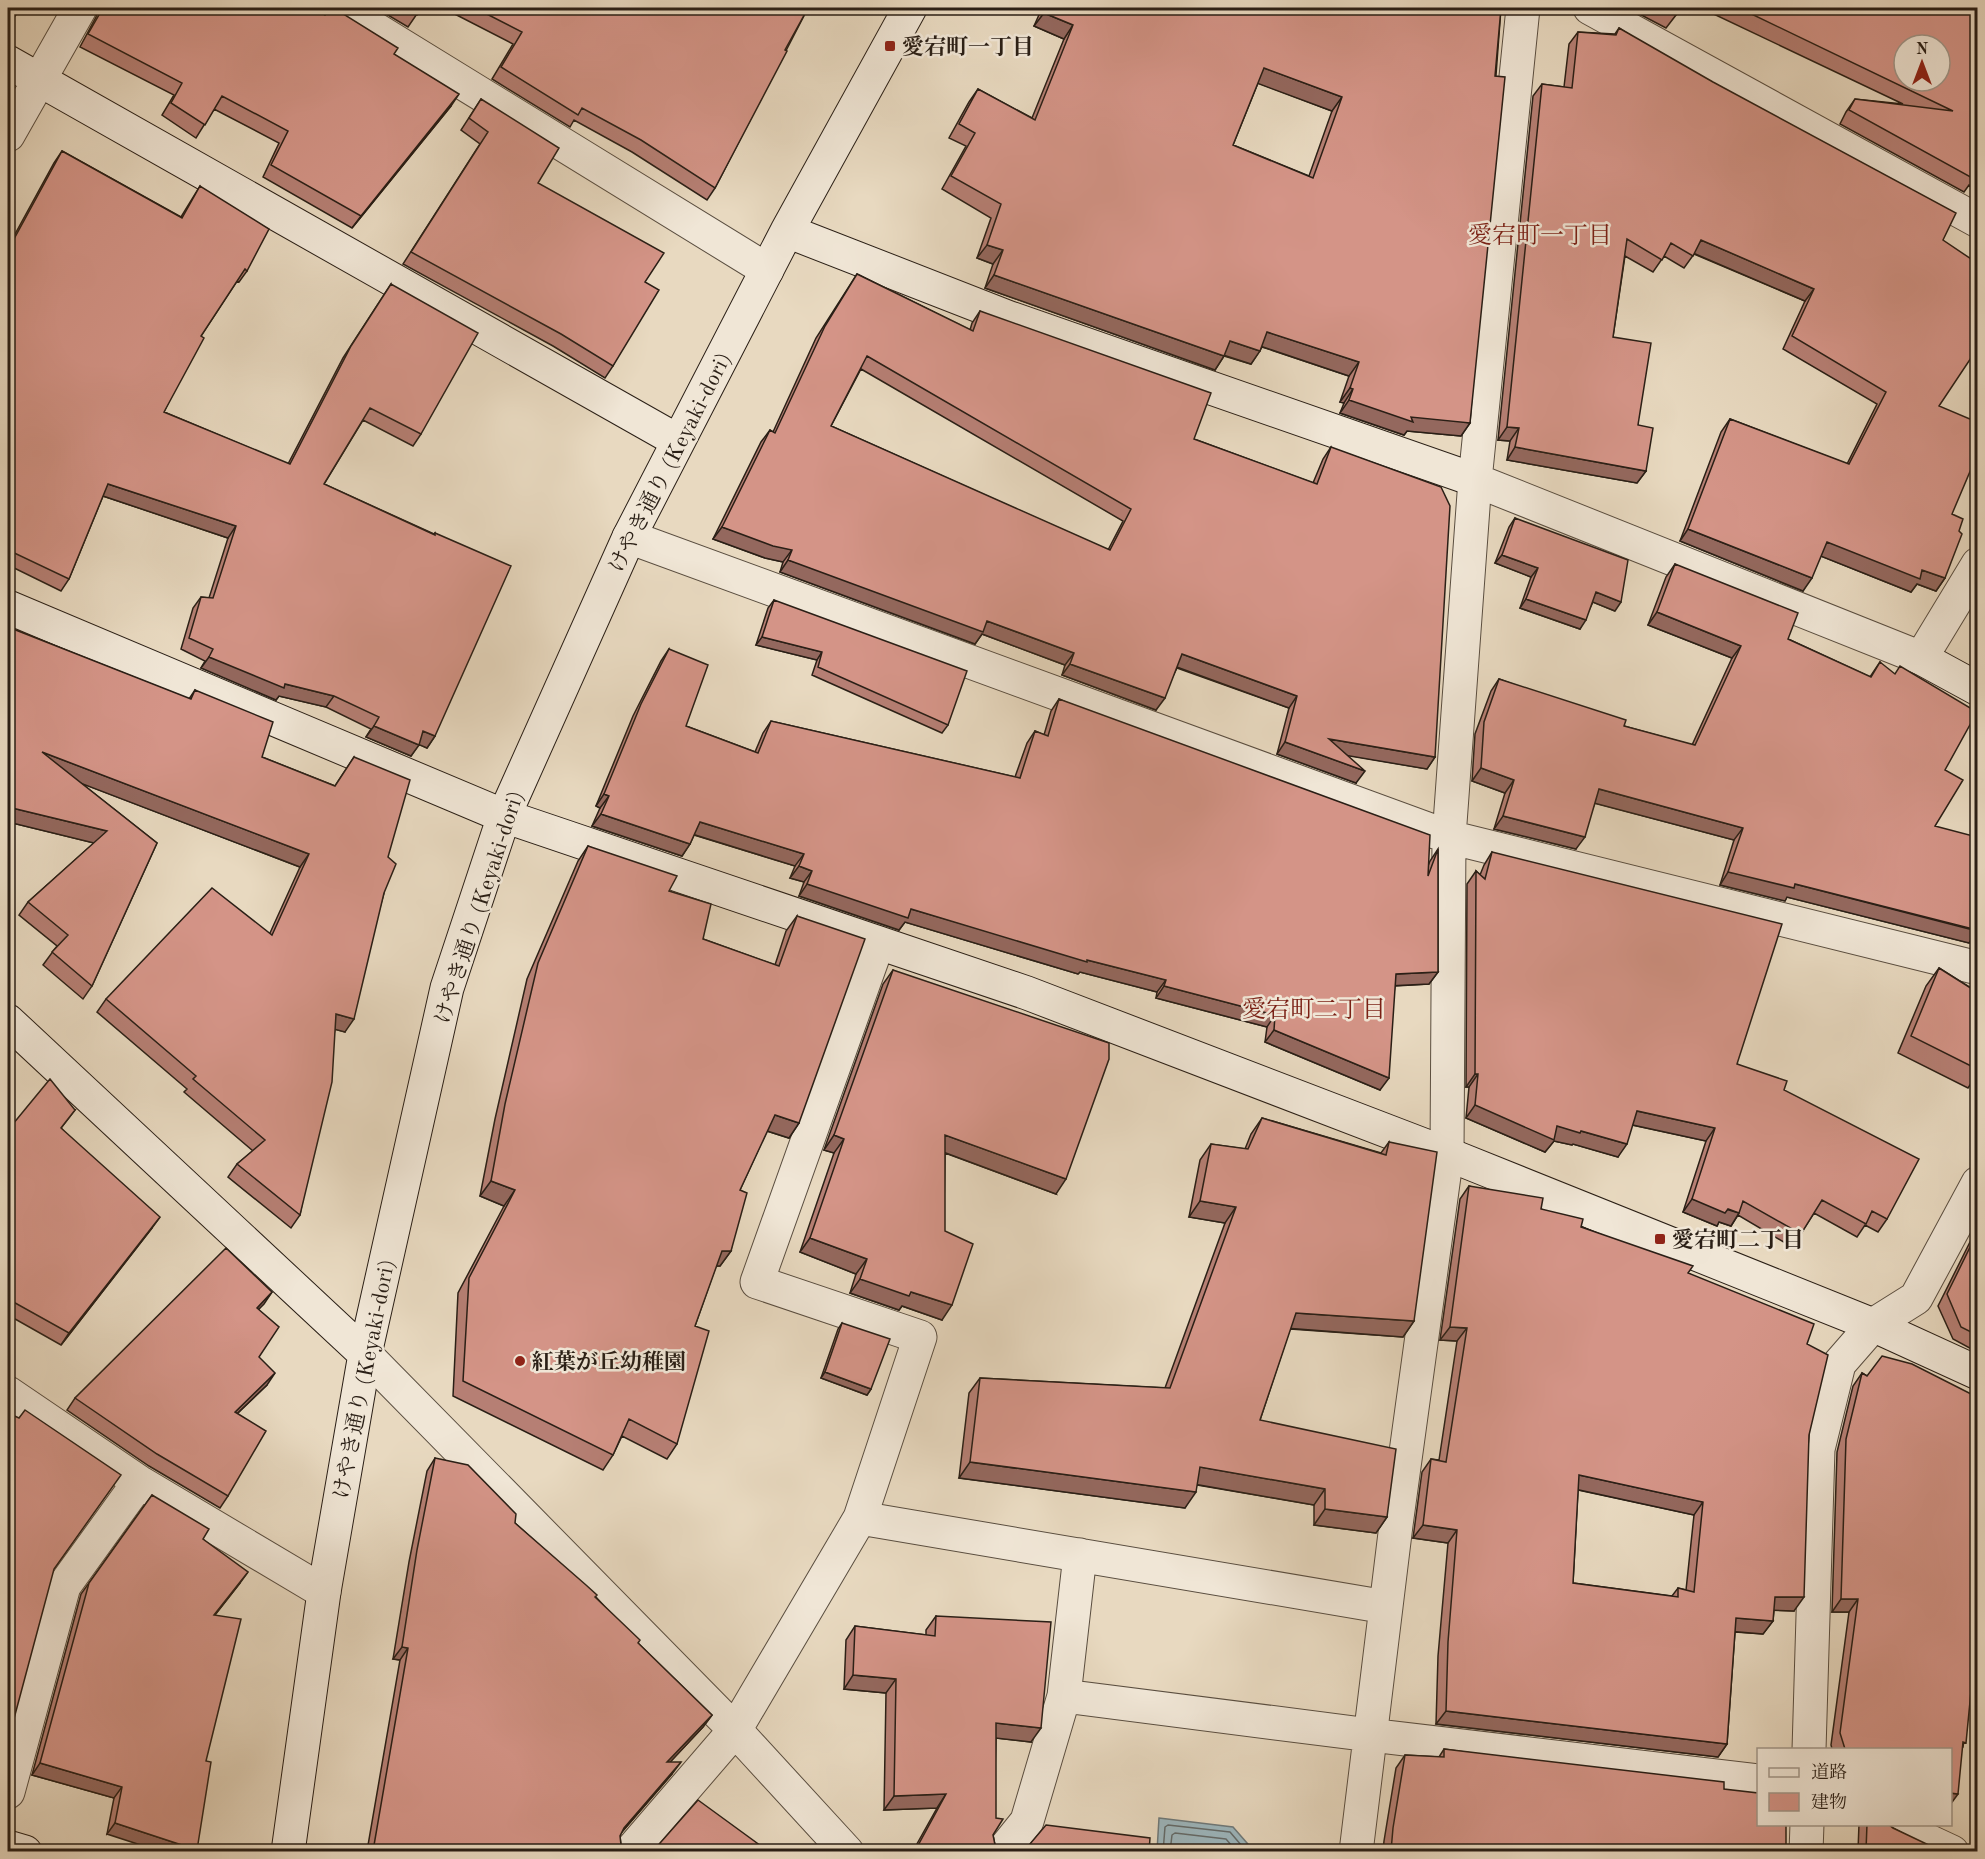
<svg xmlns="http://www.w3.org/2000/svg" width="1985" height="1859" font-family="'Old Standard TT','Noto Serif JP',serif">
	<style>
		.water { fill: #9db7be; stroke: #6f7a7b; stroke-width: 1.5 }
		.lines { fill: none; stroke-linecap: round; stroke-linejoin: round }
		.shore { stroke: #646b6a; stroke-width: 1.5 }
		.street-casing { stroke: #5a4e40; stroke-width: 35 }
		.secondary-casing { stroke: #2a1f16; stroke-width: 35 }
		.street { stroke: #f0e6d6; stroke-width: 33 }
		.secondary { stroke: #f0e6d6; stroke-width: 33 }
		.wall { fill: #b67f74; stroke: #2a1f16; stroke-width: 1.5; fill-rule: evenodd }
		.shaded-wall { fill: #94685e; stroke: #2a1f16; stroke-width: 1.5 }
		.building { fill: #d49487; stroke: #2a1f16; stroke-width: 1.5; fill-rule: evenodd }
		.poi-dot { fill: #8f2418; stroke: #f0e6d6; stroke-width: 2 }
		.labels { text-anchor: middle; stroke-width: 5; stroke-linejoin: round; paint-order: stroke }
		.poi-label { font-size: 22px; font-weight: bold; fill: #2a1f16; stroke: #f0e6d6; text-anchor: start }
		.street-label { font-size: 22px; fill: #2a1f16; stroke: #f0e6d6 }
		.neighbourhood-label { font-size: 24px; fill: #7a1f14; stroke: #f0e6d6 }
	</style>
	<rect width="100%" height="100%" fill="#e8d9c0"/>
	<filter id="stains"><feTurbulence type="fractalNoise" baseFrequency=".00333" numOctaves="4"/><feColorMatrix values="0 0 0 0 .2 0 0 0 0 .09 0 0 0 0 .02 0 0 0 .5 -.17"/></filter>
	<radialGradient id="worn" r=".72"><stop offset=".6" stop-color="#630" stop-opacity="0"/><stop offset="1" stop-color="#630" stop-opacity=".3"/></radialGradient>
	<path class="water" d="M1159 1818 1233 1827 1254 1851H1157Z"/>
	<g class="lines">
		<path class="shore" d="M1163 1852 1165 1827 1168 1825 1230 1832 1247 1852
			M1170 1852 1172 1835 1175 1833 1226 1839 1237 1852"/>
		<defs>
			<path id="street" d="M341 8 767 270
				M1590 8 1978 221
				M8 135 80 8
				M1475 480 1921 658 1978 564
				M629 537 1449 837 1978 968
				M365 1354 735 1730 847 1852
				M8 1393 139 1482 324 1592
				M860 1518 1386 1607
				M1080 1555 1064 1696 1370 1735 1758 1781
				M1809 1750 1818 1449 1839 1364 1873 1325 1916 1298 1978 1183
				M8 1792 64 1586 139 1482
				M1892 1824 1952 1852
				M630 1852 735 1730 860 1518 920 1337 757 1282 878 943
				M1002 1852 1027 1821 1064 1696
				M1356 1852 1396 1525 1447 1154 1449 837 1475 480 1523 8
				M1806 1852 1807 1824"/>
			<path id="secondary" d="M8 62 678 441
				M787 231 1010 318 1475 480
				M8 607 504 816 1027 993 1447 1154 1873 1325 1978 1373
				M1921 658 1978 689
				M8 1021 365 1354
				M8 1847 25 1852
				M288 1852 324 1592 365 1354 447 988 504 816 629 537 787 231 910 8"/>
		</defs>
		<use href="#street" class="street-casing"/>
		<use href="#secondary" class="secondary-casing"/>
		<use href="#street" class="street"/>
		<use href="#secondary" class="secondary"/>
	</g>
	<path class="wall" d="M8 8H21L15 16 8 11Z
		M98 8H313L325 15 340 12 394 54 451 106 352 228 263 177 279 143 214 109 196 138 162 115 174 95 80 47 96 17Z
		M376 8H421L408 27Z
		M443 8H808L715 188 707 200 632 152 574 120 570 127 492 79 513 44Z
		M1042 8H1501L1470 423 1461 436 1407 431 1404 435 1340 413 1344 403 1340 402 1349 376 1262 347 1251 364 1224 356 1215 370 985 288 993 264 977 258 991 218 942 189 966 146 949 138 969 102 978 89 1032 118 1064 39 1034 26ZM1258 83 1332 111 1309 176 1233 145Z
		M1628 8H1679L1676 15 1666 28Z
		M1701 8H1977V189L1969 185 1964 192 1840 124 1846 112 1855 99 1903 104Z
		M1619 28 1943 240 1939 406 1952 514 1945 578 1936 591 1917 584 1911 592 1821 556 1803 591 1680 541 1721 432 1730 419 1847 464 1877 404 1783 349 1805 301 1694 254 1684 268 1664 256 1653 272 1625 256 1613 337 1638 425 1646 471 1637 483 1507 460 1510 441 1498 440 1533 96 1542 84 1564 87 1569 44 1578 32 1615 34Z
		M481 99 538 183 645 282 613 366 605 378 553 346 403 264 480 144 461 130Z
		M62 151 181 217 200 186 247 271 239 282 237 281 201 336 164 412 288 464 343 358 391 284 421 434 413 446 363 420 324 484 434 534 435 533V736L427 748 419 744 411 756 366 737 371 729 326 707 279 696 276 700 201 668 205 661 181 649 193 608 201 597 209 598 228 538 103 496 69 579 61 591 8 565V247L54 163Z
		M857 274 970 330 972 323 980 311 1194 439 1313 483 1323 459 1331 447 1435 757 1427 769 1347 755 1356 783 1277 754 1289 708 1177 668 1156 710 1062 675 1065 665 982 634 975 644 780 572 783 562 765 558 713 539 761 442 770 430 773 432 816 338ZM861 369 1123 521 1108 550 831 426Z
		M1515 518 1615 611 1593 602 1580 629 1520 608 1531 577 1495 563 1509 527Z
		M1675 564 1788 639 1870 677 1880 662 1945 770 1935 826 1969 943 1787 897 1785 901 1720 885 1734 840 1595 803 1576 849 1494 829 1505 793 1472 781 1475 734 1491 691 1499 679 1624 726 1692 745 1732 658 1648 625 1666 577Z
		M774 600 948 725 942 733 812 675 817 660 756 645 768 608Z
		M8 627 189 699 195 690 262 757 335 786 354 757 388 857 384 893 345 1032 335 1029 300 1215 291 1228 228 1177 237 1164 253 1151 184 1092 187 1089 97 1012 106 999 270 933 300 867 81 783 157 843 92 986 83 999 43 965 57 946 19 915 28 902 94 843 8 822Z
		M669 649 686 726 755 752 763 733 771 721 1015 777 1027 743 1035 731 1044 735 1051 711 1059 699 1428 866 1430 861 1438 849V972L1429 984 1395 986 1380 1090 1265 1042 1267 1027 1156 998 1157 992 1080 972 1078 974 905 922 899 930 799 896 804 882 790 878 795 866 694 835 690 844 682 856 592 826 600 808 596 806 633 716 661 661Z
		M588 846 669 891 703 939 775 965 786 931 797 916 799 1123 789 1138 767 1131 740 1190 731 1251 720 1266H716L695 1326 677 1444 667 1459 622 1436 613 1455 603 1470 453 1396 458 1293 504 1206 480 1196 495 1119 527 979 578 861Z
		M1492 852 1737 1064 1784 1090 1887 1219 1878 1232 1865 1225 1857 1237 1814 1213 1792 1247 1738 1215 1731 1226 1719 1222 1717 1226 1683 1212 1706 1141 1632 1125 1618 1157 1573 1144 1572 1145 1554 1141 1545 1152 1466 1118 1469 1087H1466L1467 884 1476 871 1480 875 1484 865Z
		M1939 968 1977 992V1075L1968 1088 1898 1053 1926 986Z
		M893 970 1056 1194 945 1153 942 1320 902 1306 899 1310 850 1293 856 1274 800 1252 834 1153 824 1150 883 984Z
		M75 1110 61 1128 152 1228 61 1345 8 1315V1130Z
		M1262 1118 1381 1153 1389 1142 1414 1321 1403 1337 1290 1329 1260 1420 1387 1517 1376 1533 1314 1525V1505L1197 1485 1185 1508 959 1478 969 1393 980 1378 1165 1388 1225 1223 1189 1217 1200 1160 1211 1144 1245 1149 1251 1134Z
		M1469 1186 1541 1209 1688 1273 1807 1344 1809 1435 1794 1611 1774 1610 1773 1621 1763 1634 1735 1632 1727 1744 1718 1757 1436 1724 1438 1656 1448 1543 1413 1538 1422 1472 1431 1459 1439 1460 1457 1341 1440 1340 1460 1199ZM1578 1490 1694 1515 1686 1590 1678 1588 1672 1596 1573 1583Z
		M1977 1228V1352L1953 1339 1938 1306Z
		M272 1292 258 1310 259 1357 267 1385 237 1414 228 1496 220 1508 149 1466 67 1410 75 1398Z
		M842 1323 871 1389 867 1395 821 1378 838 1329Z
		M1862 1373 1867 1376 1977 1397V1696L1970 1695 1963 1747 1950 1749H1832L1831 1745 1849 1612H1832L1837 1452 1853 1386Z
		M435 1458 515 1523 596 1597 638 1643 712 1715 703 1727 670 1762 672 1774 621 1833 620 1836 621 1845 625 1851H367L400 1660 393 1659 409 1562 427 1471Z
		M152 1495 203 1539 240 1583 215 1615 206 1761 107 1834 114 1798 32 1775 81 1594Z
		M936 1616 1031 1742 996 1738 993 1835 995 1845 999 1851H913L937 1808 884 1810 886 1693 844 1689 846 1640 855 1626 926 1635V1630Z
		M1444 1749 1724 1789 1786 1851H1383L1384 1841 1396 1768 1405 1755 1439 1757Z
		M1859 1824H1888L1893 1828 1935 1851H1858Z"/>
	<path class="shaded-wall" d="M1044 13 1073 25 1064 39 1034 26Z
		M1264 68 1342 97 1332 111 1254 82Z
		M459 94 451 106 352 228 361 216Z
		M1701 240 1814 289 1805 301 1693 253Z
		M987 245 1003 250 993 264 977 258Z
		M994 275 1224 356 1215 370 985 288Z
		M1267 332 1359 362 1349 376 1257 345Z
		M1230 341 1260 351 1251 364 1220 354Z
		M1350 388 1353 389 1344 403 1340 402Z
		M1349 400 1470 423 1461 436 1407 431 1404 435 1340 413Z
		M1507 427 1519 428 1510 441 1498 440Z
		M1515 447 1646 471 1637 483 1507 460Z
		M108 484 236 526 228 538 100 495Z
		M722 527 792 550 783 562 765 558 713 539Z
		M1688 529 1812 578 1803 591 1680 541Z
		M1827 542 1922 570 1945 578 1936 591 1917 584 1911 592 1818 555Z
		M1502 555 1538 568 1531 577 1495 563Z
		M788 560 987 621 1074 653 1065 665 982 634 975 644 780 572Z
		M1596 592 1621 602 1615 611 1590 601Z
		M1526 599 1586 620 1580 629 1520 608Z
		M1657 612 1741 646 1732 658 1648 625Z
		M762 637 822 652 817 660 756 645Z
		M1182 654 1297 696 1289 708 1174 666Z
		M209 657 285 684 334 696 326 707 279 696 276 700 201 668Z
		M1070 664 1165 698 1156 710 1062 675Z
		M374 726 419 745 411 756 366 737Z
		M423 731 435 736 427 748 415 743Z
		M1329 739 1435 757 1427 769 1320 751Z
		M1285 742 1365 771 1356 783 1277 754Z
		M42 752 309 854 300 867 33 765Z
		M1481 768 1514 780 1505 793 1472 781Z
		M1599 789 1743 828 1734 840 1590 802Z
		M604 794 609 796 600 808 596 806Z
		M8 807 107 831 98 844 8 822Z
		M601 814 690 844 682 856 592 826Z
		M1503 816 1585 837 1576 849 1494 829Z
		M700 822 804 854 795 866 692 834Z
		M799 866 812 871 804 882 790 878Z
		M1728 872 1795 884 1977 931 1969 943 1787 897 1785 901 1720 885Z
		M807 884 911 909 1087 960 1166 980 1157 992 1080 972 1078 974 905 922 899 930 799 896Z
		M1438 972 1429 984 1388 986 1396 974Z
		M1164 986 1275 1015 1267 1027 1156 998Z
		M336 1014 354 1019 345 1032 326 1027Z
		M1274 1030 1389 1078 1380 1090 1265 1042Z
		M1475 1074H1478L1469 1087H1466Z
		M1475 1105 1557 1126 1581 1131 1627 1144 1618 1157 1573 1144 1572 1145 1554 1141 1545 1152 1466 1118Z
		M1637 1111 1715 1128 1706 1141 1628 1124Z
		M775 1115 799 1123 789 1138 764 1130Z
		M834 1135 844 1139 834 1153 824 1150Z
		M945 1135 1066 1179 1056 1194 935 1149Z
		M491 1181 515 1190 504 1206 480 1196Z
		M1692 1199 1739 1213 1731 1226 1719 1222 1717 1226 1683 1212Z
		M1200 1201 1236 1207 1225 1223 1189 1217Z
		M160 1217 152 1228 61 1345 69 1333Z
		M810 1238 867 1259 856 1274 800 1252Z
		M722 1251H731L720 1266H711Z
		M860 1279 911 1292 952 1305 942 1320 902 1306 899 1310 850 1293Z
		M272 1292 264 1304 248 1320 257 1308Z
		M1296 1313 1414 1321 1403 1337 1285 1328Z
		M1450 1327 1467 1328 1457 1341 1440 1340Z
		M825 1372 871 1389 867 1395 821 1378Z
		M275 1373 267 1385 226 1424 235 1412Z
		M970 1462 1196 1492 1185 1508 959 1478Z
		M1200 1467 1325 1489 1314 1505 1188 1483Z
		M1579 1475 1703 1502 1694 1515 1570 1488Z
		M1325 1509 1387 1517 1376 1533 1314 1525Z
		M1423 1525 1457 1530 1448 1543 1413 1538Z
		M248 1572 240 1583 206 1626 214 1615Z
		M1775 1597H1804L1794 1611 1766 1610Z
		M1841 1599H1858L1849 1612H1832Z
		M1736 1618 1773 1621 1763 1634 1727 1631Z
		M402 1647 408 1648 400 1660 393 1659Z
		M853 1675 896 1679 886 1693 844 1689Z
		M1972 1681 1977 1682V1696L1963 1694Z
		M1446 1711 1727 1744 1718 1757 1436 1724Z
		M712 1715 703 1727 659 1774 667 1762Z
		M996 1723 1041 1728 1031 1742 986 1737Z
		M681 1762 672 1774 615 1840 624 1828Z
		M40 1763 122 1787 114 1798 32 1775Z
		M1950 1793 1958 1794 1950 1805Z
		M946 1794 937 1808 884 1810 894 1796Z
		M115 1823 197 1850 196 1851H159L107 1834Z"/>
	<path class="building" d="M103 8H313L325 15 330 8H336L340 12 398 48 394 54 459 94 361 216 271 165 288 131 222 96 205 125 171 103 182 83 88 34Z
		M404 8H421L417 15Z
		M475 8H808L785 50 787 51 715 188 641 140 582 108 578 115 501 67 522 32Z
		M1046 8H1501L1495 76 1505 77 1470 423 1411 417 1413 422 1349 400 1353 389 1350 388 1359 362 1267 332 1260 351 1230 341 1224 356 994 275 1003 250 987 245 1001 204 951 176 975 133 959 124 978 89 1035 120 1073 25 1044 13ZM1264 68 1342 97 1313 178 1233 145Z
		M1662 8H1679L1676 15Z
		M1739 8H1977V171L1974 179 1849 110 1855 99 1953 111ZM1904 45H1940V81H1904Z
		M1619 28 1713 82 1956 213 1943 240 1977 263V349L1939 406 1977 422V455L1952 514 1963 519 1959 531 1962 534 1945 578 1922 570 1920 579 1827 542 1812 578 1688 529 1730 419 1849 464 1886 392 1792 336 1814 289 1701 240 1693 256 1671 243 1662 260 1627 239 1613 337 1651 343 1638 425 1653 428 1646 471 1515 447 1519 428 1507 427 1542 84 1572 88 1578 32 1616 35Z
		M481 99 559 148 538 183 664 253 645 282 659 290 613 366 561 334 411 252 488 132 469 118Z
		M62 151 182 218 200 186 269 229 247 271 245 269 201 336 204 338 164 412 290 464 351 346 391 284 478 333 421 434 370 408 324 484 435 535V533L511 566 435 736 423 731 419 745 374 726 379 717 334 696 285 684 284 688 209 657 213 649 189 638 201 597 213 598 236 526 108 484 69 579 8 550V250Z
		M857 274 973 331 980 311 1211 393 1194 439 1317 484 1331 447 1441 487 1450 506 1435 757 1329 739 1365 771 1285 742 1297 696 1182 654 1165 698 1070 664 1074 653 987 621 983 632 788 560 792 550 773 546 722 527 770 430 775 433 825 326ZM867 356 1131 509 1110 550 831 426Z
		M1515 518 1628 560 1621 602 1596 592 1586 620 1526 599 1538 568 1502 555Z
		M1675 564 1798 613 1788 639 1871 677 1880 662 1895 674 1900 666 1977 712 1945 770 1963 780 1935 826 1977 837V930L1795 884 1794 888 1728 872 1743 828 1599 789 1585 837 1503 816 1514 780 1481 768 1484 722 1499 679 1626 720 1624 726 1695 745 1741 646 1657 612Z
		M774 600 967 671 948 725 818 667 822 652 762 637Z
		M8 627 191 699 195 690 273 722 262 757 335 786 354 757 410 780 388 857 396 864 384 893 354 1019 336 1014 332 1082 300 1215 237 1164 265 1140 193 1079 196 1076 106 999 212 888 272 935 309 854 42 752 157 843 92 986 52 952 68 935 28 902 107 831 8 807Z
		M669 649 708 665 686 726 758 753 771 721 1020 778 1035 731 1048 736 1059 699 1430 835 1428 876 1438 849V972L1396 974 1389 1078 1274 1030 1275 1015 1164 986 1166 980 1087 960V962L911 909 908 918 807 884 812 871 799 866 804 854 700 822 690 844 601 814 609 796 604 794 641 704Z
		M588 846 677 876 669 891 711 904 703 939 779 966 797 916 865 939 799 1123 775 1115 740 1190 747 1193 731 1251H722L695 1326 709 1331 677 1444 629 1419 613 1455 463 1381 469 1278 515 1190 491 1181 505 1104 538 963Z
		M1492 852 1782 924 1737 1064 1787 1081 1784 1090 1919 1159 1887 1219 1872 1211 1866 1224 1822 1200 1801 1234 1743 1201 1739 1213 1728 1209 1725 1213 1692 1199 1715 1128 1637 1111 1627 1144 1581 1131 1580 1133 1557 1126 1554 1140 1475 1105 1478 1074H1475L1476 871 1485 879Z
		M1939 968 1977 992V1069L1911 1036Z
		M893 970 1109 1043V1059L1066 1179 945 1135V1231L973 1244 952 1305 911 1292 909 1296 860 1279 867 1259 810 1238 844 1139 834 1135Z
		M50 1079 75 1110 61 1128 160 1217 69 1333 8 1299V1130Z
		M1262 1118 1386 1155 1389 1142 1437 1152 1414 1321 1296 1313 1260 1420 1396 1449 1387 1517 1325 1509V1489L1200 1467 1196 1492 970 1462 980 1378 1170 1388 1236 1207 1200 1201 1211 1144 1248 1149Z
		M1469 1186 1543 1198 1541 1209 1583 1219 1581 1227 1693 1266 1688 1273 1814 1324 1807 1344 1828 1355 1809 1435 1804 1597H1775L1773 1621 1736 1618 1727 1744 1446 1711 1448 1642 1457 1530 1423 1525 1431 1459 1446 1462 1467 1328 1450 1327ZM1579 1475 1703 1502 1694 1592 1678 1588V1597L1573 1583Z
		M1977 1233V1335L1961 1327 1947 1294Z
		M226 1248 272 1292 257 1308 279 1327 259 1357 275 1373 235 1412 266 1431 228 1496 157 1454 75 1398Z
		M842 1323 890 1339 871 1389 825 1372Z
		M1882 1356 1912 1364 1977 1397V1682L1972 1681 1966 1743 1963 1742 1958 1794 1950 1793V1749H1845L1840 1733 1858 1599H1841L1846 1439 1862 1373 1867 1376Z
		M25 1410 121 1475 54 1569 8 1741V1413L19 1418Z
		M435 1458 468 1465 516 1514 515 1523 586 1585 597 1595 595 1597 640 1640 638 1643 712 1715 667 1762H681L624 1828 620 1836 621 1845 625 1851H373L408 1648 402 1647 417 1550Z
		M152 1495 209 1529 203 1539 248 1572 214 1615 241 1619 206 1761 211 1762 197 1850 115 1823 122 1787 40 1763 89 1583Z
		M936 1616 1051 1622 1041 1728 996 1723V1818L1003 1819 993 1835 995 1845 999 1851H915L946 1794 894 1796 896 1679 853 1675 855 1626 935 1636Z
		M1444 1749 1724 1782V1789L1758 1793V1824H1786V1851H1391L1393 1828 1405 1755 1444 1757Z
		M698 1800 768 1851H653Z
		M1867 1824H1888L1893 1828 1935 1848V1851H1866Z
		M1046 1825 1150 1838 1149 1851H1024Z"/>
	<g class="poi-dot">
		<rect x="884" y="40" width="12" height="12" rx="3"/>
		<rect x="1654" y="1233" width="12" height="12" rx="3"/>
		<circle cx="520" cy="1361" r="6"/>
	</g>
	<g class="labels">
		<g class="poi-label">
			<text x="902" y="54">愛宕町一丁目</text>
			<text x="1672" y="1247">愛宕町二丁目</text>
			<text x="532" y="1369">紅葉が丘幼稚園</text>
		</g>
		<g class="street-label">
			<text transform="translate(669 462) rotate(-63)" y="8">けやき通り (Keyaki-dori)</text>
			<text transform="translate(478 907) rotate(-72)" y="8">けやき通り (Keyaki-dori)</text>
			<text transform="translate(363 1379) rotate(-79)" y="8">けやき通り (Keyaki-dori)</text>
		</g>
		<g class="neighbourhood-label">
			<text x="1540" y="243">愛宕町一丁目</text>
			<text x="1314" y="1017">愛宕町二丁目</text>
		</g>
	</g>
	<rect width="1985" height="1859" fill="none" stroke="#e8d9c0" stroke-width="30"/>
	<rect x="9" y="9" width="1967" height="1841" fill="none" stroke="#2a1f16" stroke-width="3"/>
	<rect x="15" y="15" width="1955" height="1829" fill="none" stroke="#2a1f16" stroke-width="1.5"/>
	<rect x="1757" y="1748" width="195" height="78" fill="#f0e6d6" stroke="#a19689" stroke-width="1.5"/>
	<rect x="1769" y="1768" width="30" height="9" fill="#f0e6d6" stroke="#a19689" stroke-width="1.5"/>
	<text x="1811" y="1778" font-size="18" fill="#2a1f16">道路</text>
	<rect x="1769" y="1793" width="30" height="18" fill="#d49487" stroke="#a19689" stroke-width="1.5"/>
	<text x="1811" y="1808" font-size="18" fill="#2a1f16">建物</text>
	<g transform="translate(1922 63)"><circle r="28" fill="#f0e6d6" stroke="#a19689" stroke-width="1.5"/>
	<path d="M0-4.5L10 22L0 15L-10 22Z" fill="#8f2418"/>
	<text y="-9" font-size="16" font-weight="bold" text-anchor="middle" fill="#2a1f16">N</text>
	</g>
	<rect width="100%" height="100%" filter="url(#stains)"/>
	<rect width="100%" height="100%" fill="url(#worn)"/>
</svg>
